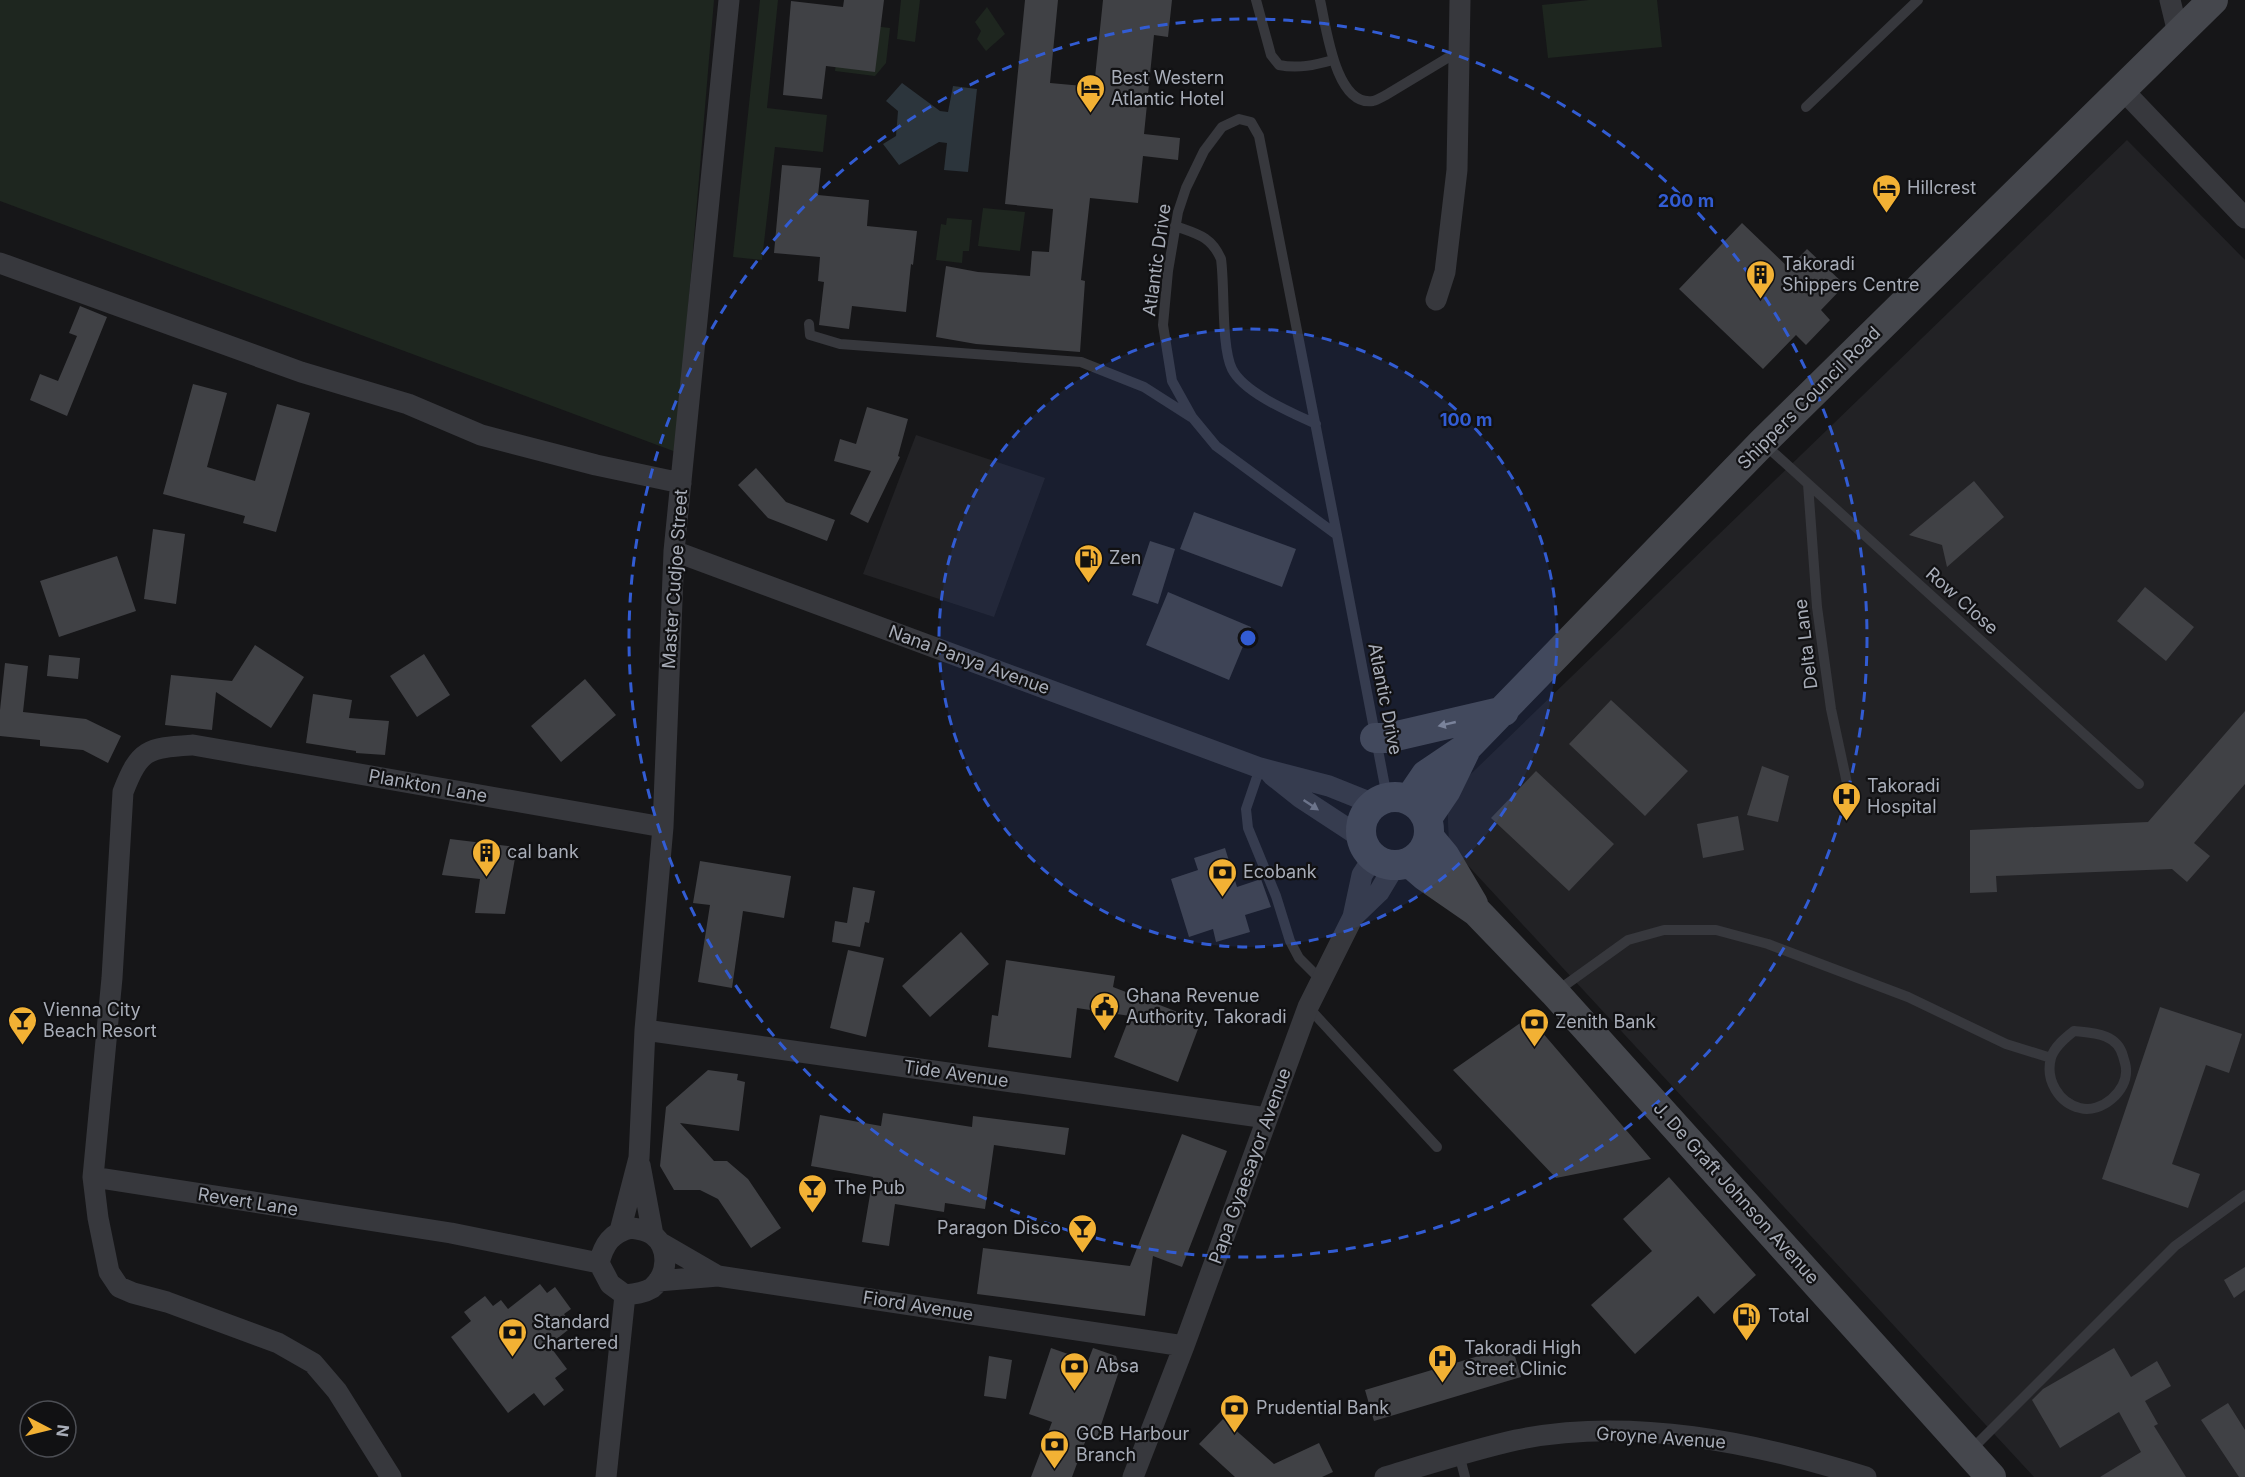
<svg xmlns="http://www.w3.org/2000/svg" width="2245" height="1477" font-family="Inter,sans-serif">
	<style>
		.built { fill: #222225 }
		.green { fill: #1e261f }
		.water { fill: #2c353c }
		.building { fill: #404145 }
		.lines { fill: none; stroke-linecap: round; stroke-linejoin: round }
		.lane { stroke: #37383d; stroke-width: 10 }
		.street { stroke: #37383d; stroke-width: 21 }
		.secondary { stroke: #45474d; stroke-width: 30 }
		.oneway { fill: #858993 }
		.oneway2 { fill: #757881 }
		.ring { fill: none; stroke: #325cd3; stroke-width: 3; stroke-dasharray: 10 8 }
		.labels { text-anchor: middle; stroke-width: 4.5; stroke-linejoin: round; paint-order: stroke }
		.poi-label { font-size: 18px; fill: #a8adb8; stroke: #111113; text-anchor: start }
		.street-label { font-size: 18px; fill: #a8adb8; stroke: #111113 }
		.centre { fill: #325cd3; stroke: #111113; stroke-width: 3 }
		.ring-label { font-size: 18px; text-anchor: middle; font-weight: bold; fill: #325cd3; stroke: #111113; stroke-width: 4.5; stroke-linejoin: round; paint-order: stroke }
	</style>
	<rect width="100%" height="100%" fill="#161618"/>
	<path class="built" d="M2127 140 2245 260V1477H2034L1449 845 1447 797Z
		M916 435 1045 478 994 617 863 574Z"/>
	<path class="green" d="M0 0H714L676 452 0 201Z
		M760 0H778L767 108 827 115 823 152 775 147 762 260 733 257Z
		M901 0H920L915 42 897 39Z
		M1589 0H1657L1662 47 1548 58 1542 5Z
		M987 7 1005 34 986 51 977 39 981 31 975 22Z
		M841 22 890 28 886 63 875 76 835 71Z
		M983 208 1025 212 1020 251 978 246Z
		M947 218 972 220 969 251H963L962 263 936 260 941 224 946 225Z"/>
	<path class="water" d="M902 83 940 111 948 112 953 86 977 89 968 172 944 170 947 143 939 142 899 165 883 144 896 136 898 111 886 101Z"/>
	<path class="building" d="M844 0H884L875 72 826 66 822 99 783 95 791 1 843 7Z
		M1025 0H1058L1050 83 1094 87 1103 0H1172L1168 37 1154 35 1144 134 1180 138 1178 160 1143 156 1138 203 1090 198 1081 280 1085 281 1080 352 976 344 936 337 946 266 978 272 1030 276 1032 251 1049 252 1053 209 1005 204Z
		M782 165 821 168 818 195 869 200 867 226 917 231 913 265 911 264 906 312 852 306 849 329 819 325 824 282 818 281 820 257 774 253Z
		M1742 223 1789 268 1807 249 1845 285 1821 310 1830 320 1806 345 1796 335 1763 369 1679 289Z
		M80 306 107 317 67 416 30 400 40 374 58 381 77 336 69 333Z
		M193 384 227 393 207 467 255 481 277 404 310 413 276 532 243 523 245 516 163 494Z
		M867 407 908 419 898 456 900 457 868 523 850 514 871 471 834 461 840 439 856 444Z
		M756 468 786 502 835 520 827 541 768 518 738 485Z
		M1974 481 2004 517 1947 567 1942 545 1909 535Z
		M1194 512 1296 549 1282 587 1180 549Z
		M153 529 185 534 176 604 144 599Z
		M1150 541 1175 549 1158 604 1132 595Z
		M117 556 136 611 59 637 40 581Z
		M2145 587 2194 627 2166 661 2117 621Z
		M1168 592 1251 627 1229 680 1146 645Z
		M255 645 304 677 271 728 216 692 212 730 165 725 171 675 232 681Z
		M424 654 450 695 417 717 390 676Z
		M49 655 80 658 78 679 47 676Z
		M5 663 28 666 23 712 86 719 121 736 108 763 83 750 40 746V740L0 736V710Z
		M585 679 616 715 561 762 531 726Z
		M313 694 352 700 349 718 389 721 385 755 356 753V751L306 743Z
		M1611 700 1688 771 1645 816 1569 744Z
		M2245 711V784L2194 843 2210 856 2187 882 2172 869 1996 876 1997 892 1970 893V830L2148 822Z
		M1762 766 1789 776 1778 822 1747 815Z
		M1536 771 1614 844 1569 891 1491 818Z
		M1738 816 1744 850 1703 858 1697 824Z
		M450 839 517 847 505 914 475 913 480 879 442 875Z
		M1225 848 1237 887 1261 879 1271 907 1245 915 1250 932 1216 942 1213 929 1189 937 1171 879 1198 870 1194 858Z
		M700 861 791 876 784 918 743 911 732 988 698 982 710 905 693 903Z
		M853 887 875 891 869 923 865 922 860 947 832 942 835 921 847 923Z
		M961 932 989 964 930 1017 902 986Z
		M848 950 884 958 866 1037 830 1028Z
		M1006 960 1115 976 1113 987 1201 1021 1178 1082 1114 1057 1130 1016 1077 1008 1071 1058 988 1047 992 1015 998 1016Z
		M2160 1007 2242 1034 2229 1073 2206 1065 2172 1164 2200 1174 2188 1208 2102 1179Z
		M1529 1017 1651 1159 1556 1178 1453 1070Z
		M708 1070 738 1074 737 1080 745 1082 739 1131 680 1123 714 1161H727L748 1179 781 1228 751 1248 718 1199 700 1190H674L660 1166 666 1107Z
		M883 1113 972 1127 973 1116 1069 1128 1065 1155 994 1145 985 1209 945 1203 944 1212 895 1204 889 1246 862 1242 873 1177 811 1166 820 1115 881 1126Z
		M1182 1134 1227 1151 1182 1267 1153 1256 1145 1316 977 1294 983 1248 1130 1266Z
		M1669 1177 1756 1275 1714 1314 1698 1296 1635 1354 1591 1305 1652 1251 1623 1219Z
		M2245 1267V1290L2234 1298 2224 1280Z
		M540 1284 547 1293 555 1287 571 1309 564 1314 573 1326 549 1345 567 1369 555 1378 564 1390 544 1406 534 1393 508 1413 451 1337 471 1321 464 1312 485 1296 493 1306 501 1300 508 1309Z
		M1512 1346 1521 1377 1374 1421 1365 1390Z
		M1051 1348 1088 1361 1093 1348 1116 1356 1120 1368 1097 1437 1088 1434 1072 1477H1031L1052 1422 1029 1414Z
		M2114 1348 2131 1377 2157 1361 2171 1386 2145 1401 2158 1424 2154 1426 2186 1477H2100L2141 1452 2119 1412 2060 1448 2032 1400 2043 1389Z
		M989 1356 1012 1360 1006 1399 984 1396Z
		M2228 1403 2245 1430V1477H2239L2201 1420Z
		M1223 1419 1274 1464 1319 1443 1333 1472 1322 1477H1235L1199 1444Z"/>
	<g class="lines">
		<path class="lane" d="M1256 0 1271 55 1279 65C1298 69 1315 65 1333 60
			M1320 0C1326 25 1335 107 1373 101 1377 100 1382 97 1386 95L1459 51
			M1806 107 1918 0
			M1239 119 1251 122 1259 136 1337 535 1216 446 1192 417 1172 381 1163 325 1168 271 1178 212 1186 188 1204 151 1222 127Z
			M1175 226C1197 234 1211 236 1221 259 1225 287 1221 347 1232 369 1244 393 1292 413 1316 424
			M809 324 810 335 840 344 1081 362 1144 387 1191 417
			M1763 443 2139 784
			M1808 484 1817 607 1831 709 1850 797
			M1337 535 1387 797
			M1260 768 1246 809 1248 828 1276 896 1290 941 1299 958 1322 981
			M1557 991 1628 940 1664 930H1716L1768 944 1908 997 2006 1044 2051 1058
			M1308 1007 1437 1147
			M2074 1031C2093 1033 2117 1033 2123 1056 2124 1060 2126 1065 2126 1069 2128 1091 2101 1114 2080 1108 2059 1103 2045 1080 2051 1058 2054 1047 2065 1038 2074 1031Z
			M1969 1452 2175 1246 2245 1195
			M1459 1454 1465 1477"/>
		<path class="street" d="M2170 0 2178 33
			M2122 89 2245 218
			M0 263 301 372 408 404 481 435 596 465 681 483
			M1436 300 1445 272 1457 170 1460 0
			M674 551 1260 768 1329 786 1374 804
			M1272 775 1301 798 1362 838
			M1353 917 1379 892 1394 867
			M645 1030 1267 1118
			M640 1165 653 1235
			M93 1177 98 1218 109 1272 119 1287 133 1293 167 1302 278 1343 313 1363 337 1391 391 1477
			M631 1228C639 1229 647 1230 653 1235 670 1248 668 1275 652 1288 644 1293 634 1294 625 1295L610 1284 599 1263C604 1244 611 1233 631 1228Z
			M620 1231 639 1158 645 1030 663 827 674 551 729 0
			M661 1243 718 1276 1184 1346
			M599 1263 451 1233 93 1177 112 978 123 792C140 748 148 748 193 745L663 827
			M658 1281 718 1276
			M606 1477 625 1295
			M1133 1477 1184 1346 1308 1007 1353 917 1362 875 1373 858
			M1385 1477C1428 1464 1472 1450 1516 1440 1631 1416 1756 1443 1866 1477"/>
		<path class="secondary" d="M1375 738H1388L1504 711
			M1361 831a34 34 0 1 1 68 0a34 34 0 1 1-68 0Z
			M1409 800 1426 775 1466 748 1763 442 2213 0
			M1427 818 1446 790 1465 751
			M1429 837 1444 855 1473 904
			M1410 863 1425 876 1477 912 1554 992 1991 1477"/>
	</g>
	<defs><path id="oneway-solid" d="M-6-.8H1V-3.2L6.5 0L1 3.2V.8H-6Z" transform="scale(1.5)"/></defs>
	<use class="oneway" href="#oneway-solid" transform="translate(1447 724) rotate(167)"/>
	<use class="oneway2" href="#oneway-solid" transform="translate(1311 805) rotate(34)"/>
	<circle cx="1248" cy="638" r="309" fill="#325cd3" fill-opacity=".12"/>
	<g class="ring">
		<circle cx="1248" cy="638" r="309"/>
		<circle cx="1248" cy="638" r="619"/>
	</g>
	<defs>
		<symbol id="hotel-pin" viewBox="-11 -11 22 30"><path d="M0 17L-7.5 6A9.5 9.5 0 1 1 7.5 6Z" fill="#f2b134" stroke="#111113"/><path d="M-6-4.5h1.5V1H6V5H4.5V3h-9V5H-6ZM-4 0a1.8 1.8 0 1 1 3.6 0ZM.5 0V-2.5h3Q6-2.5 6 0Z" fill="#111"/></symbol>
		<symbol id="building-pin" viewBox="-11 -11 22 30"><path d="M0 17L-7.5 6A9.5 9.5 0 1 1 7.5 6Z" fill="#f2b134" stroke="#111113"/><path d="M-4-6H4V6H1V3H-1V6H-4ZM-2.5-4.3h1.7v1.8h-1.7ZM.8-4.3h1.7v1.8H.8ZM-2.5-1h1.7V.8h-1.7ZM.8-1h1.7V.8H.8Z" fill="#111"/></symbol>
		<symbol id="fuel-pin" viewBox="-11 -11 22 30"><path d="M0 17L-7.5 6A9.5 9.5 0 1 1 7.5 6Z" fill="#f2b134" stroke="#111113"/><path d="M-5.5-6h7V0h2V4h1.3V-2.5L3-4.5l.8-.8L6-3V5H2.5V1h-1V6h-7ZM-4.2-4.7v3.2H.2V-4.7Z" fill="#111"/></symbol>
		<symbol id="hospital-pin" viewBox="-11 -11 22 30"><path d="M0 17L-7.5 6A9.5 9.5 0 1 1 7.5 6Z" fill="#f2b134" stroke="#111113"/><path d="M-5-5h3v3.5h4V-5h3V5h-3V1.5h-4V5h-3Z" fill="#111"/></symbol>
		<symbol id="bank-pin" viewBox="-11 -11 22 30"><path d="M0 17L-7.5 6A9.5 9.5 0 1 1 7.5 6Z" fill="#f2b134" stroke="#111113"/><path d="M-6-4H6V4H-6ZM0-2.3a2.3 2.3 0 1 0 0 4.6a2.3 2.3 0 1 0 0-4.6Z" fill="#111"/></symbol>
		<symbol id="civic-pin" viewBox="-11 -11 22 30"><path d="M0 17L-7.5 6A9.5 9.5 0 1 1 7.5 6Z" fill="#f2b134" stroke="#111113"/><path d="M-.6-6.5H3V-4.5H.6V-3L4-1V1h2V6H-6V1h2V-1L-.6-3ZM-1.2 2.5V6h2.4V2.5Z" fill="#111"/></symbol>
		<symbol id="bar-pin" viewBox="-11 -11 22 30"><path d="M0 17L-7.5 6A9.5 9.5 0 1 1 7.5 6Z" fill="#f2b134" stroke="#111113"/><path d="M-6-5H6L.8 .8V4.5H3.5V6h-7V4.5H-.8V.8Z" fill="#111"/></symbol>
	</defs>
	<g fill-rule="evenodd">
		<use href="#hotel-pin" x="1074" y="72" width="33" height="45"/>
		<use href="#hotel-pin" x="1870" y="172" width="33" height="45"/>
		<use href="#building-pin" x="1744" y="258" width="33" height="45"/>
		<use href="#fuel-pin" x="1072" y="542" width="33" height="45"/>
		<use href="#hospital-pin" x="1830" y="780" width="33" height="45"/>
		<use href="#building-pin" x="470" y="836" width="33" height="45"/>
		<use href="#bank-pin" x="1206" y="856" width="33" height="45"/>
		<use href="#civic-pin" x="1088" y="990" width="33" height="45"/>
		<use href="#bar-pin" x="6" y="1004" width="33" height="45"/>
		<use href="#bank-pin" x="1518" y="1006" width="33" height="45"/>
		<use href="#bar-pin" x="796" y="1172" width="33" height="45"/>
		<use href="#bar-pin" x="1066" y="1212" width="33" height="45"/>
		<use href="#fuel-pin" x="1730" y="1300" width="33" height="45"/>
		<use href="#bank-pin" x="496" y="1316" width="33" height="45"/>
		<use href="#hospital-pin" x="1426" y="1342" width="33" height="45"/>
		<use href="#bank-pin" x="1058" y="1350" width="33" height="45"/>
		<use href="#bank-pin" x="1218" y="1392" width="33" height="45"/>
		<use href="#bank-pin" x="1038" y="1428" width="33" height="45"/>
	</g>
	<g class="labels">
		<g class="poi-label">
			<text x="1111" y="84">Best Western<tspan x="1111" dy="21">Atlantic Hotel</tspan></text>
			<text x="1907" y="194">Hillcrest</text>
			<text x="1782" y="270">Takoradi<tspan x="1782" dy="21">Shippers Centre</tspan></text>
			<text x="1109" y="564">Zen</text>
			<text x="1867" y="792">Takoradi<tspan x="1867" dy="21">Hospital</tspan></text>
			<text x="507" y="858">cal bank</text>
			<text x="1243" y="878">Ecobank</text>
			<text x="1126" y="1002">Ghana Revenue<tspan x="1126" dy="21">Authority, Takoradi</tspan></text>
			<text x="43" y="1016">Vienna City<tspan x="43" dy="21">Beach Resort</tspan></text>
			<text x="1555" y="1028">Zenith Bank</text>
			<text x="834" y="1194">The Pub</text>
			<text x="1061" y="1234" text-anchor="end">Paragon Disco</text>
			<text x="1768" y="1322">Total</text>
			<text x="533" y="1328">Standard<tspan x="533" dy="21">Chartered</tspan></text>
			<text x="1464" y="1354">Takoradi High<tspan x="1464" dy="21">Street Clinic</tspan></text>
			<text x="1096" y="1372">Absa</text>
			<text x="1256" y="1414">Prudential Bank</text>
			<text x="1076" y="1440">GCB Harbour<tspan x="1076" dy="21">Branch</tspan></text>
		</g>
		<g class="street-label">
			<text transform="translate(1157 260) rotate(-82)" y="6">Atlantic Drive</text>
			<text transform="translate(1809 398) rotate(-45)" y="6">Shippers Council Road</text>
			<text transform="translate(675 579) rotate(-86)" y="6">Master Cudjoe Street</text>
			<text transform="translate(1962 601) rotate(42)" y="6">Row Close</text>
			<text transform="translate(1806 644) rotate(-97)" y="6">Delta Lane</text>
			<text transform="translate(969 660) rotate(20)" y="6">Nana Panya Avenue</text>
			<text transform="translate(1385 699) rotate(79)" y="6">Atlantic Drive</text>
			<text transform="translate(428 786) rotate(10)" y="6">Plankton Lane</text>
			<text transform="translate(956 1074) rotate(8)" y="6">Tide Avenue</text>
			<text transform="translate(1250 1166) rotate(-70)" y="6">Papa Gyaesayor Avenue</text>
			<text transform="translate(1736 1193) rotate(48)" y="6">J. De Graft Johnson Avenue</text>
			<text transform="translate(248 1202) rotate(9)" y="6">Revert Lane</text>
			<text transform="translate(918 1306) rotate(9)" y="6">Fiord Avenue</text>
			<text transform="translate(1661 1438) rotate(4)" y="6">Groyne Avenue</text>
		</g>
	</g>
	<circle cx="1248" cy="638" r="9" class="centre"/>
	<g class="ring-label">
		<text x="1686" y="207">200 m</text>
		<text x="1466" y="426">100 m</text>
	</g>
	<g transform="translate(48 1429) rotate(97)"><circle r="28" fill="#111113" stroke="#4d4f55" stroke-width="1.5"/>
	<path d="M0-4.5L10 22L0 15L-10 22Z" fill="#f2b134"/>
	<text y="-9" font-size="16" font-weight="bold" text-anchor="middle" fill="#a8adb8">N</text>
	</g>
</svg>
